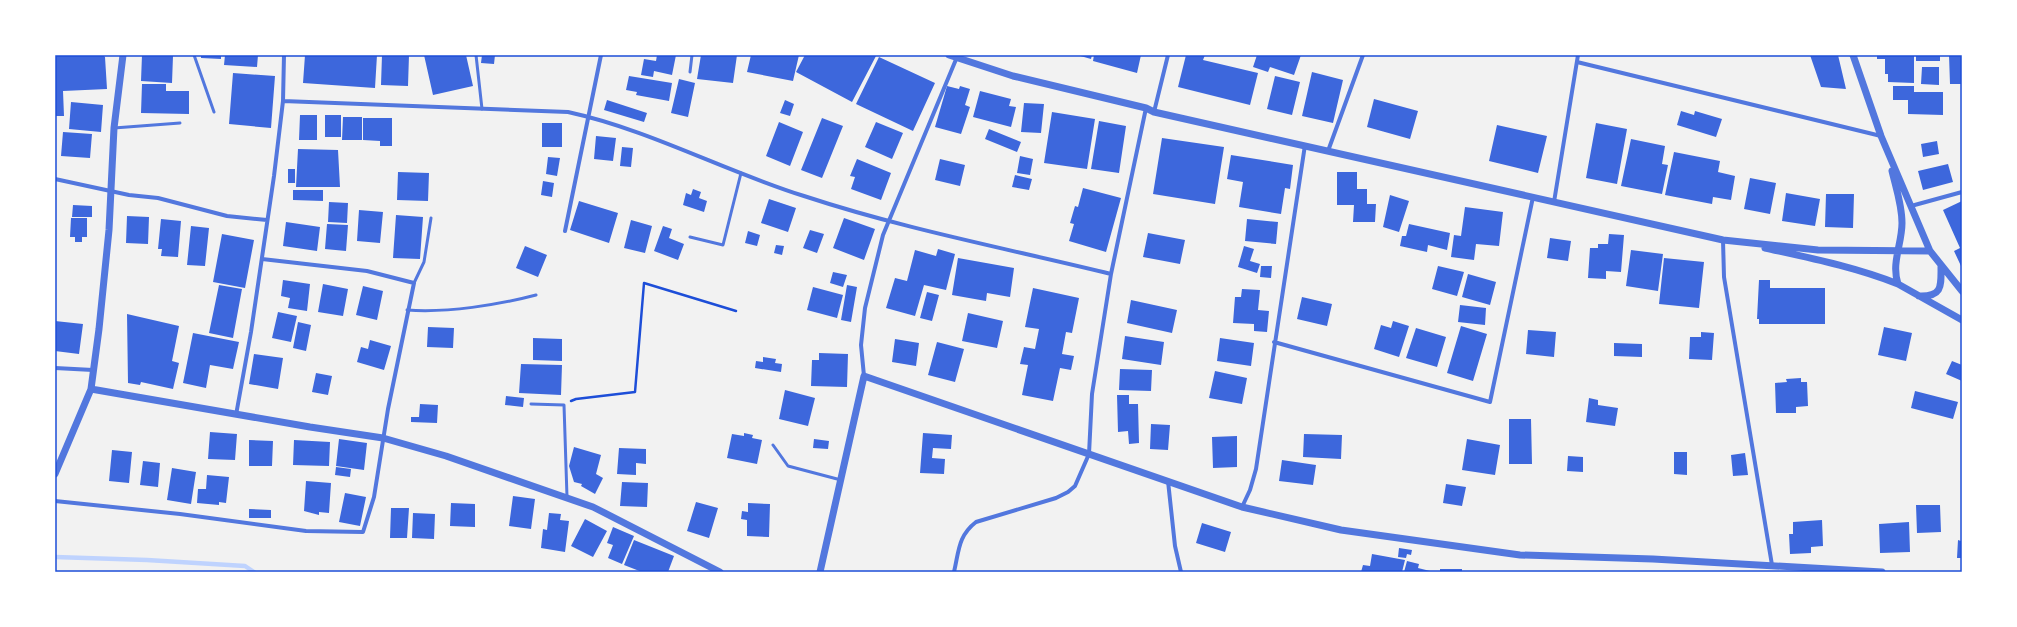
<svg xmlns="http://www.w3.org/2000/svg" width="2017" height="627" font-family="'DejaVu Sans',sans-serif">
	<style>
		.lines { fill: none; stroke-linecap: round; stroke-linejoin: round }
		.stream { stroke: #bfd3fe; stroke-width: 4.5 }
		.building { fill: #3d67dc }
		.path { stroke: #1d4ed8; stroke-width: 2.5 }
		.service { stroke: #5277de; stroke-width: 3 }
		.minor { stroke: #5277de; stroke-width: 4 }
		.tertiary { stroke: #5277de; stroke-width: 7 }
		.neatline { fill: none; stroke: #1d4ed8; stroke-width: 1.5 }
	</style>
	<rect width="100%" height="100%" fill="#f2f2f2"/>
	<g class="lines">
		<path class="stream" d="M55 557 147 560 245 566 254 572"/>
	</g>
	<path class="building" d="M55 55H103L105 57 107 89 63 91 64 116H55Z
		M142 55 173 56 172 83 141 81Z
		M201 55H221V59L201 58Z
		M225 55H258L257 67 224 65Z
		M305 55H377L375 88 303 83Z
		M382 55H409L408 86 381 85Z
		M424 55H466L473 86 433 95Z
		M482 55H495L494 64 481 63Z
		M657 55H676L672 75 654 71 653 77 641 75 644 59 656 61Z
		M701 55H737L733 83 697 79Z
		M751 55H799L793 81 747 72Z
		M805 55H874L876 56 852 102 796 72Z
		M1077 55H1092L1091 59Z
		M1094 55H1141L1137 73 1093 61Z
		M1186 55H1205L1203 60 1258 73 1250 105 1178 87Z
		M1257 55H1301L1294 75 1270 67 1268 72 1253 67Z
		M1810 55H1838L1846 89 1821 87Z
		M1877 55H1914V83L1888 82V74H1885V59H1877Z
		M1916 55H1940V61H1916Z
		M1949 55H1962V84H1950Z
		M879 57 935 83 913 131 856 104Z
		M1922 67H1939V85L1921 84Z
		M1312 72 1343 80 1333 123 1302 116Z
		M233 73 275 76 271 128 229 124Z
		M629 76 672 83 669 101 636 95 637 92 626 90Z
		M1275 76 1300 82 1292 115 1267 109Z
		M679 79 695 83 688 117 671 113Z
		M142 84H166V91H189V114L141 113Z
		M947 86 959 89 960 86 970 89 965 105 970 107 961 134 935 127Z
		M1893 86H1914V92H1943V115L1908 114V100H1893Z
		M980 91 1011 99 1009 106 1016 107 1011 127 973 117Z
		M1374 99 1418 111 1410 139 1367 127Z
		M607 100 647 113 644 122 604 110Z
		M785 100 794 104 790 116 780 113Z
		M71 102 103 105 101 132 69 129Z
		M1024 103 1044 104 1041 133 1021 132Z
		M1681 111 1694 115 1695 111 1722 119 1716 137 1677 125Z
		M1052 112 1095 119 1087 169 1044 163Z
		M300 115H317V140H299Z
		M325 115H341V137H325Z
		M343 117H362V140H342Z
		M363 118H392V146H380V141L363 140Z
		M822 118 843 126 822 178 801 170Z
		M1099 121 1126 126 1119 173 1091 169Z
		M779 122 803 132 790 166 766 156Z
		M876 122 903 133 892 159 865 147Z
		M542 123H562V147H542Z
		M1596 123 1627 129 1617 184 1586 178Z
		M1497 125 1547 136 1538 173 1489 161Z
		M989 129 1021 142 1017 152 985 139Z
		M63 132 92 134 90 158 61 156Z
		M596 136 616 138 613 161 594 159Z
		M1162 138 1224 147 1215 204 1153 194Z
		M1631 139 1665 146 1662 164 1668 165 1662 194 1621 186Z
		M1937 141 1939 154 1923 157 1921 144Z
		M622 147 633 148 631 167 620 166Z
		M298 149 338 150 340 187H296Z
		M1674 152 1720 161 1718 172 1735 176 1731 200 1713 197 1712 204 1665 195Z
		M1231 155 1293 165 1290 189 1285 188 1281 214 1239 207 1243 182 1227 179Z
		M1020 156 1033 159 1030 175 1017 173Z
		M548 157 560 158 557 176 546 174Z
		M857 159 891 173 881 200 851 189 855 177 850 176Z
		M940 159 965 165 960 186 935 180Z
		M1948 164 1953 182 1923 190 1918 171Z
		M288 169H295V183H288Z
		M398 172 429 173 428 201 397 200Z
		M1337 172H1357V189H1367V204H1376L1375 222H1353L1354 205H1337Z
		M1015 175 1032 179 1029 190 1012 187Z
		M1750 178 1776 183 1770 214 1744 209Z
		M543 181 554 183 552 197 541 195Z
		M1083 188 1121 198 1106 252 1069 241 1074 224 1070 223 1075 206 1078 207Z
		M693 189 701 192 699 198 707 201 704 212 683 205 686 193 691 195Z
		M293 190H323V201L293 200Z
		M1786 193 1820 199 1815 226 1782 221Z
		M1826 194H1854L1853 228 1825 227Z
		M1390 195 1409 201 1399 232 1383 227Z
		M769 199 796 208 788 232 761 223Z
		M579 201 618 213 609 243 570 230Z
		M1962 201V266H1961L1954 251 1960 248 1943 210Z
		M329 202 348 203 347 223 328 222Z
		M73 205 92 206V217H72Z
		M1465 207 1503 212 1499 246 1476 244 1474 260 1451 257 1454 235 1461 236Z
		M359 210 383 212 380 243 357 241Z
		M396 215 423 217 420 259 393 258Z
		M127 216 149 217 148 244 126 243Z
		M71 218H87V237H82V242H75V237H70Z
		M844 218 875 229 864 260 833 248Z
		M161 219 181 221 178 257 161 256 162 249H158Z
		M1247 219 1278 222 1276 244 1245 241Z
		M631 220 652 226 645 253 624 248Z
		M286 222 320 227 317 251 283 246Z
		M327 224 348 225 346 251 325 249Z
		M1409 224 1450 233 1447 250 1428 245 1427 252 1400 246 1402 236H1406Z
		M191 226 209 228 205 266 187 265Z
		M663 226 672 229 669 238 684 244 678 260 654 251Z
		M810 230 824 234 817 253 803 248Z
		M748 231 760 235 757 246 745 243Z
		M1148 233 1185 240 1180 264 1143 257Z
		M222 234 254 240 245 288 213 282Z
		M1609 234 1624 235 1621 272 1606 271V279L1588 278 1590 248H1598V244H1608Z
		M1550 238 1571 241 1568 261 1547 258Z
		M776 245 784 246 782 255 774 253Z
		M525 246 547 255 538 277 516 268Z
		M1244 246 1254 249 1250 261 1260 264 1257 273 1238 267Z
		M938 249 955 254 946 290 924 285 915 316 886 308 895 278 907 281 915 250 936 256Z
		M1631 250 1663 254 1658 291 1626 286Z
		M958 258 1014 268 1010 297 987 293 986 301 952 295Z
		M1664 258 1704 262 1699 308 1659 304Z
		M1261 266H1272L1271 278 1260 277Z
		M1438 266 1464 272 1457 296 1432 289Z
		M833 272 847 275 843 287 830 283Z
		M1468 274 1496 282 1490 305 1462 297Z
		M283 280 310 284 307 311 288 308 290 298 281 296Z
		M1759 280H1770V288H1825V324H1759V319H1757Z
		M323 284 348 289 343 316 318 312Z
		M219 285 242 289 233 338 209 333Z
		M847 285 857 287 851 322 841 320Z
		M363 286 383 291 377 320 356 315Z
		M813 287 843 295 837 318 807 310Z
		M1033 288 1079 298 1072 333 1066 332 1062 354 1074 356 1071 370 1060 368 1053 401 1022 395 1028 365 1020 364 1024 347 1035 349 1039 329 1025 327Z
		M1242 289 1260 290 1258 310 1269 311 1267 332 1254 331V324L1233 323 1235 297H1241Z
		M927 292 939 295 932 321 920 318Z
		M1302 297 1332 304 1327 326 1297 319Z
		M1131 300 1177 310 1172 333 1127 323Z
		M1460 305 1486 308 1485 325 1458 322Z
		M278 312 297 316 291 342 272 338Z
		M968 313 1003 321 997 348 962 341Z
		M127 314 179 326 172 361 179 363 173 389 141 382 140 385 128 383Z
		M55 321 83 324 79 354 55 351Z
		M1393 321 1409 326 1399 357 1374 349 1381 325 1391 328Z
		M298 322 311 325 306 351 293 348Z
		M1461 326 1487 334 1473 381 1447 373Z
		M428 327 454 328 453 348 427 347Z
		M1884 327 1912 333 1906 361 1878 355Z
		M1416 328 1446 337 1437 367 1406 358Z
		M1528 330 1556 332 1554 357 1526 354Z
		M1701 332 1714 333 1712 360 1689 359 1690 337H1701Z
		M193 333 239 342 233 369 210 365 206 388 183 383Z
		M1125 336 1164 342 1161 365 1122 359Z
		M533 338 562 339V361L533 360Z
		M1220 338 1254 343 1251 366 1217 361Z
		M895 339 919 343 916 366 892 362Z
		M370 340 391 346 384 370 357 362 361 347 368 349Z
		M937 342 964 349 955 382 928 375Z
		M1614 343 1642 344V357L1614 356Z
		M819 353 848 354 847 387 811 386 812 360H819Z
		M254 354 283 358 278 389 249 384Z
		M763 357 776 359 775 363 782 364 781 372 755 368 756 361 763 362Z
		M1952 361 1962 365V381L1946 374Z
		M521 364 562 365 561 395 519 393Z
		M1120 369 1152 370 1151 391 1119 390Z
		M1215 371 1247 378 1242 404 1209 398Z
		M316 373 332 376 328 395 312 392Z
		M1801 378V382H1807L1808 406 1796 407V413H1776L1775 383 1787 382 1786 379Z
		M785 390 815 398 808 426 779 419Z
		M1915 391 1958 402 1953 419 1911 408Z
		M1117 395H1129V404H1138L1139 443 1129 444 1128 431 1118 432Z
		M506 396 524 398 523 407 505 405Z
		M1589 398 1598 400V405L1618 408 1615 426 1586 422Z
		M420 404 438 405 437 423 411 422V417H419Z
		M1509 419H1531L1532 464H1509Z
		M1151 424 1170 425 1168 450 1150 449Z
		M210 432 237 434 235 460 208 459Z
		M744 433 753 435 752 438 762 440 757 464 727 458 732 434 744 436Z
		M923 433 952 435 951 449 933 448 932 458 945 459 944 474 920 473Z
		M1304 434 1342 435 1341 459 1303 457Z
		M1237 436V467L1213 468 1212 437Z
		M339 439 367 443 364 470 336 466Z
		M814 439 829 441 828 449 813 448Z
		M1467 439 1500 445 1495 475 1462 470Z
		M249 440 273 441 272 466H249Z
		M294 440 330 442 329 466 293 465Z
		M574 447 601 455 596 474 603 478 595 494 581 486 582 484 574 482 569 466Z
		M619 448 646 449V464L636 463V475L617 474Z
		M112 450 132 452 129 483 109 481Z
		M1674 452H1687V475L1674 474Z
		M1745 453 1748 475 1733 476 1731 455Z
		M1568 456 1583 457V472L1567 471Z
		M1282 460 1316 465 1313 485 1279 481Z
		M143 461 160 463 158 487 140 485Z
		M336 467 351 469 350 477 335 475Z
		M172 468 196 472 191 504 167 500Z
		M207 475 229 477 226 503 219 502V505L197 503 198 489H206Z
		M306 481 331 483 329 513 319 512V515L304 511Z
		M622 482 648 483 647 507 620 506Z
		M1446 484 1466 487 1462 506 1443 503Z
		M345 493 366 497 360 526 339 522Z
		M513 496 535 499 531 529 509 526Z
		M696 502 718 508 709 538 687 531Z
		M451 503 475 504V527L450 526Z
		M748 503 770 504 769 537 747 536V520L741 519 742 511 748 512Z
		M1916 505H1940L1941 532 1917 533Z
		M391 508H409L407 538H390Z
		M249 509 271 510V518H249Z
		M413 513 435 514 434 539 412 538Z
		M549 513 561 514 560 520 569 521 565 552 541 548 543 529 547 530Z
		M585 519 607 531 593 557 571 546Z
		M1822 520 1823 546 1811 547V553L1790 554 1789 534H1793V522Z
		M1909 522 1910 552 1880 553 1879 524Z
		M1202 523 1231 532 1225 552 1196 543Z
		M613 527 634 536 622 564 608 558 613 545 607 543Z
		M1961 536 1962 558H1957L1958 540 1961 541Z
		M634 540 674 556 668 572H642L624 565Z
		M1399 548 1412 550 1411 555 1407 554 1406 558 1398 557Z
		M1372 554 1405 560 1402 572H1361L1363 565 1370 566Z
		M1407 561 1419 564 1418 568 1434 572H1404Z
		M1440 569H1462V572H1440Z"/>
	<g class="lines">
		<path class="path" d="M571 401 576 399 635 392 644 283 736 311"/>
		<path class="service" d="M194 55 214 112
			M476 55 482 109
			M690 72 692 55
			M114 128 180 123
			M690 237 723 245 741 173
			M414 283 424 262 431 218
			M407 310C447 313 498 305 536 295
			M531 404 564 405 567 497
			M773 445 788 466 841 480"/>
		<path class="minor" d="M1577 62 1881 136
			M283 101 568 112C650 130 724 171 804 196 904 229 1009 249 1111 274
			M1154 112 1168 55
			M1328 151 1363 55
			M55 179 129 195 158 198 227 216 267 220
			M1554 202 1578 55
			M1911 206 1962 192
			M565 231 601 55
			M1723 240 1724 277 1772 565
			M1274 342 1490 402 1533 197
			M55 368 93 370
			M864 376 861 345 865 308 883 235 957 57
			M236 415 251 332 274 176 283 101 284 55
			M1168 481 1175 546 1181 572
			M55 501 180 514 306 531 363 532 374 497 388 409 414 283 367 271 262 259
			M1242 507 1250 490 1256 469 1305 145
			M954 572C959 551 958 536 976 522L1056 498 1068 492 1075 486 1089 454 1092 394 1111 274 1146 108"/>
		<path class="tertiary" d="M949 55 1013 76 1146 108 1154 112 1723 240 1818 250 1930 251 1962 291
			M1853 55 1881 136 1930 251
			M1892 171C1896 188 1902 205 1902 223 1902 244 1891 263 1898 284
			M1765 248C1810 258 1855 267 1898 284L1962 320
			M1919 296C1943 297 1941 286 1941 266
			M91 389 310 427 383 438 446 456 593 507 720 572
			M55 474 91 389 99 329 109 230 114 128 123 55
			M820 572 864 376 1242 507 1341 530 1520 555 1653 559 1882 572"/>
	</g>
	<rect width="2017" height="627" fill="none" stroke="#ffffff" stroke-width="112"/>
	<rect x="56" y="56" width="1905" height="515" class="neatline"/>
</svg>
